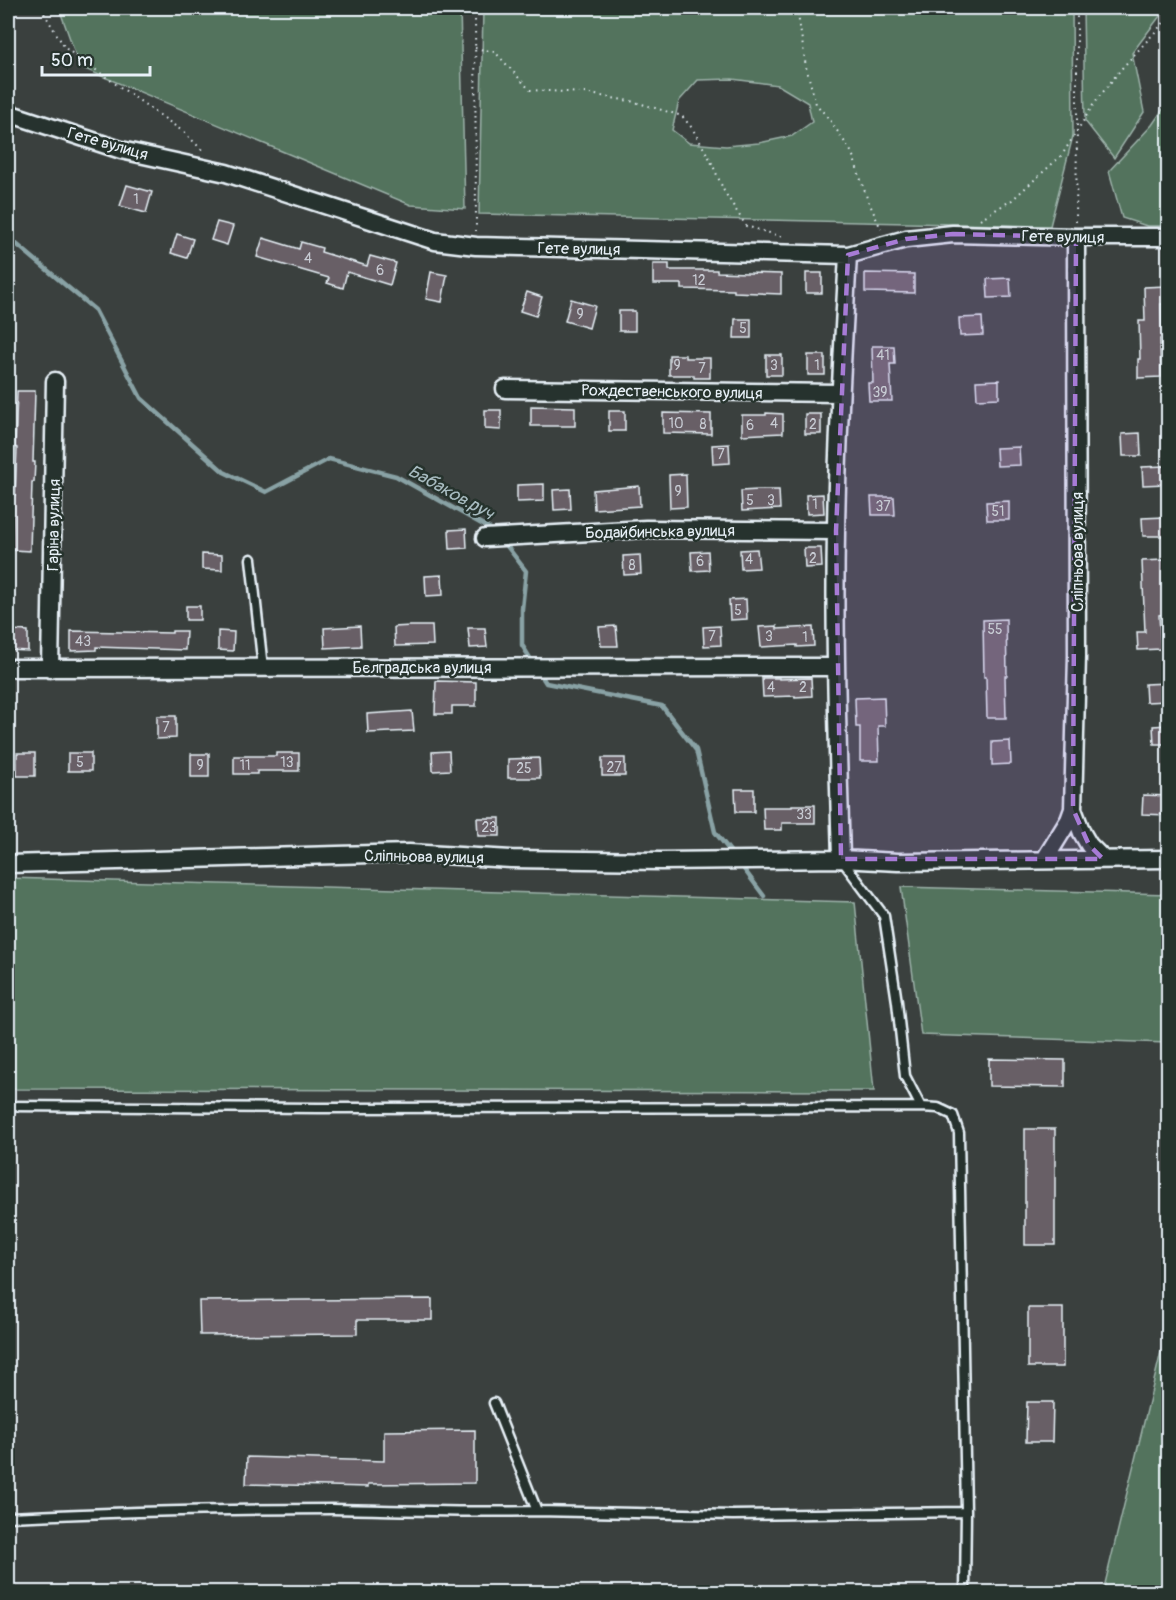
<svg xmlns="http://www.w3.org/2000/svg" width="1176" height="1600" font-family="Pangolin,sans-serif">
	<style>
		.green { fill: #52735d; stroke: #9db2aa; stroke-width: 1.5; fill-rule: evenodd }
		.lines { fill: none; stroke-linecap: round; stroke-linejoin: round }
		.stream { stroke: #89a2a5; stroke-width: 4.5 }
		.building { fill: #685f66; stroke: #e8f1f8; stroke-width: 1.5 }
		.lane-casing { stroke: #e8f1f8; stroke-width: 13 }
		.street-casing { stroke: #e8f1f8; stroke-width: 21 }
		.path { stroke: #e8f1f8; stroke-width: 2; stroke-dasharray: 1.5 4.5; stroke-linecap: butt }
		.lane { stroke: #26332d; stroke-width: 8 }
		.street { stroke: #26332d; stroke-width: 16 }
		.marked { fill: #a77bd6; fill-opacity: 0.2; stroke: #a77bd6; stroke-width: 4.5; stroke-dasharray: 12 8; stroke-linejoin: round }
		.labels { text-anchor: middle; stroke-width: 5; stroke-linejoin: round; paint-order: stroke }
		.number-label { font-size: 14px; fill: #c8ccd4 }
		.street-label { font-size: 16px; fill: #e8f1f8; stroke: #26332d }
		.water-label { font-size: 18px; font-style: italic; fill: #a8bcc1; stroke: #26332d }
	</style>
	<rect width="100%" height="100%" fill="#3a403e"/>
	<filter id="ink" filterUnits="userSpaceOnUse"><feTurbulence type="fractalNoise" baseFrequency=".0167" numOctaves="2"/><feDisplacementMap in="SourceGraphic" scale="12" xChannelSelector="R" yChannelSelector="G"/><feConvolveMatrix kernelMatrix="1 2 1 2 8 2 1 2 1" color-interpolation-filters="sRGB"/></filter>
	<g filter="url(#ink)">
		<path class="green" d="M59 8H460L465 209 411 205 80 67Z
			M483 8H1072L1073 136 1050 226 479 214ZM732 79 778 85 808 103 812 122 792 136 759 143 726 146 689 143 672 130 679 101 698 80Z
			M1083 8H1166L1132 53 1144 112 1114 158 1085 121Z
			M1168 102V226H1147L1122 218 1109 171 1152 125Z
			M8 878 855 902 874 1091 8 1089Z
			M901 887 1168 894V1043L921 1035Z
			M1168 1323V1592H1103Z"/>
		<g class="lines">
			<path class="stream" d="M8 237 95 310 141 398 224 472 266 492 329 459 396 476 496 532
				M503 541 526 571 522 609V645L533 663
				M539 672 546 683 662 706 696 750 715 832 733 855
				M740 864 764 896"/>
		</g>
		<path class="building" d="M127 185 152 192 146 213 120 206Z
			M217 222 233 226 227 245 211 240Z
			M177 234 193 239 187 258 171 253Z
			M263 238 299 249 301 242 322 248 321 252 367 266 370 256 396 263 390 285 347 272 343 288 327 283 329 278 257 257Z
			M653 264H669V270H717V272L781 274V294L734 292V290L682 289V284H653Z
			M431 272 447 275 442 302 426 299Z
			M806 273H822V293H806Z
			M865 273 914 274V293L865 292Z
			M1010 278 1011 297 988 298 987 279Z
			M1167 286V304H1161L1162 339H1160L1161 377 1138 378V359H1140L1139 321H1145L1144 287Z
			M527 292 542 297 536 316 520 311Z
			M571 299 595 306 589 328 565 321Z
			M619 311H635V331H619Z
			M982 317 983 335 960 336 959 318Z
			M735 319H751V338H734Z
			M872 346H894L895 364H890L892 401H869L868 383H873Z
			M669 355H685V358H710V378H694V375H669Z
			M766 355H782V375H766Z
			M808 355H825V375H808Z
			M999 380V398L977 399 976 381Z
			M17 391H35L33 462H35L34 482H32L30 551 12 550 13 495H15L17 448 15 447Z
			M531 406 575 407V426H531Z
			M485 410H501V430L485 429Z
			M609 411H625V431H609Z
			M663 413 711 414V434L663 433Z
			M766 413 783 414V433L742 435V415H766Z
			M805 414H821V434H805Z
			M1140 433 1141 456H1123L1122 434Z
			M729 444 730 463 713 464 712 445Z
			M1019 447 1020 465 997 466 996 448Z
			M1164 466 1165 484 1143 485 1142 467Z
			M686 474 687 507 670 508 669 475Z
			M544 484V501L517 502V485Z
			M639 486 640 506 594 509 593 490Z
			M570 489 571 509 554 510 553 490Z
			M758 490H779L780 509 742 511 741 491Z
			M823 494 824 513 807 514 806 495Z
			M871 497H894L895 515H872Z
			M1009 501V520H987L986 502Z
			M1165 517 1166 536H1143L1142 518Z
			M466 529 467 548 450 549 449 530Z
			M804 548H821L822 567 805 568Z
			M757 549 759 568 741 569 740 550Z
			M708 551 709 570 692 571 691 552Z
			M202 554 222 555V570L202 569Z
			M640 555 641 574 624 575 623 556Z
			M1164 560 1167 614 1159 615 1161 649 1138 650 1137 632H1145L1142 561Z
			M442 575 443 595 426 596 425 576Z
			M746 599 747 619 730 620 729 600Z
			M186 606H200V620H186Z
			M1006 619 1007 676H1005L1006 718H987L986 677H984L983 620Z
			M360 626 361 646 325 648 324 628Z
			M411 626H432L433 645 395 646 394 627Z
			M616 626 618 646H601L599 627Z
			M720 626 721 645 704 646 703 627Z
			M777 626V629L813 627 814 646 797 647V645L761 647 759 627Z
			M468 628H485L487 647 470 648Z
			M10 630 28 631V651L9 650Z
			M71 631 172 633V631H186L185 650 96 647V650L71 651Z
			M218 631 234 632 233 651 218 650Z
			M762 678H779V679L811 678 812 696 795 697V696L763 697Z
			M436 681 476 682V706H452V714H435Z
			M1168 683V701L1146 702 1145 684Z
			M884 697 885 726H878L879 761H860V727H856L855 698Z
			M412 711 414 731 368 733 367 714Z
			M157 716H176V738L157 739Z
			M1168 725V744H1154L1153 726Z
			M1010 741 1011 764 992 765V742Z
			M449 751 450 770 433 771 432 752Z
			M17 753H35V776H17Z
			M68 753H91V771H68Z
			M276 753H299V771H257V774H234V756H276Z
			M191 754H209V777H191Z
			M539 758 540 778H508V759Z
			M602 758H625V776H602Z
			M735 789H754V812H736Z
			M1143 795 1168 796V815L1142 814Z
			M792 805H815V823H782V830H764L763 807H792Z
			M477 818H500V836H478Z
			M989 1059 1065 1060V1087L989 1086Z
			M1025 1129H1055V1245H1025Z
			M432 1299V1320H357V1334L200 1335 199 1301Z
			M1028 1308H1063V1367H1028Z
			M1027 1402H1053L1052 1442H1026Z
			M475 1430V1483L368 1484V1487L246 1484 247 1457 384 1461V1431Z"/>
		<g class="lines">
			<defs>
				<path id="lane" d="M251 559 263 668
					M842 860 884 916 897 1002 905 1076 921 1107
					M8 1106 319 1108 921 1107 938 1108 953 1115 959 1133 966 1512 965 1592
					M494 1403 537 1511 733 1515 966 1512
					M8 1517C115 1512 224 1509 332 1509 400 1510 469 1513 537 1511"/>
				<path id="street" d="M8 113 121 150 226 173 435 241 476 246 848 255 906 239 953 234 1076 237H1168
					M505 389 840 393
					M485 538 646 529 836 531
					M8 668 836 667
					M50 669 55 381
					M1073 809 1082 833 1089 845 1103 859
					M841 859C838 750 834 641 836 532 837 439 843 347 848 255
					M1045 859 1069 820 1073 809 1077 656 1076 237
					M8 864 409 853 511 859 661 861 841 859 898 862 1168 859"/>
			</defs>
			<use href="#lane" class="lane-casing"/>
			<use href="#street" class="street-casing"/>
			<path class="path" d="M41 8 65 48 185 133 204 152
				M475 8 476 231
				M797 8 806 67 816 104 830 120 852 153 867 198 881 229
				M475 48 495 52 530 90 584 93 635 102 682 116 692 128 710 159 724 191 746 226 783 237
				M980 219 1012 200 1062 155 1095 102 1122 68 1168 18
				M1076 222 1077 129V8"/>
			<use href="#lane" class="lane"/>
			<use href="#street" class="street"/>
		</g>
	</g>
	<path class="marked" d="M953 234 1076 237 1073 809 1089 845 1103 859H841L836 531 848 255 906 239Z"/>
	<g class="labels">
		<g class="number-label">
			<text x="136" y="204">1</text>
			<text x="308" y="263">4</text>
			<text x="380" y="275">6</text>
			<text x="699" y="285">12</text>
			<text x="580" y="319">9</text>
			<text x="743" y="333">5</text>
			<text x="883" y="360">41</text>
			<text x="677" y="370">9</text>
			<text x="774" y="370">3</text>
			<text x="817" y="370">1</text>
			<text x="702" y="373">7</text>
			<text x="880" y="397">39</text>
			<text x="676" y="428">10</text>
			<text x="774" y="428">4</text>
			<text x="703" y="429">8</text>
			<text x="813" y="429">2</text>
			<text x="750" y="430">6</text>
			<text x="721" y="459">7</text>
			<text x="678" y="496">9</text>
			<text x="750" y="505">5</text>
			<text x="771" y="505">3</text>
			<text x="815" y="509">1</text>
			<text x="883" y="511">37</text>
			<text x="998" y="516">51</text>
			<text x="813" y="563">2</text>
			<text x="749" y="564">4</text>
			<text x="700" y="566">6</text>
			<text x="632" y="570">8</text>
			<text x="738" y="615">5</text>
			<text x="995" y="634">55</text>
			<text x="712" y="641">7</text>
			<text x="769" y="641">3</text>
			<text x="805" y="642">1</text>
			<text x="83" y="646">43</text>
			<text x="771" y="692">4</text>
			<text x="803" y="692">2</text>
			<text x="166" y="732">7</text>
			<text x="80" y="767">5</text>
			<text x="287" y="767">13</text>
			<text x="200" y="770">9</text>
			<text x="245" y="770">11</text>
			<text x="614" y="772">27</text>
			<text x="524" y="773">25</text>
			<text x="804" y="819">33</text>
			<text x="489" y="832">23</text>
		</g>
		<g class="street-label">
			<text transform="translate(108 143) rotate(16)" y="6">Гете вулиця</text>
			<text transform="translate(1063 236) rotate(1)" y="6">Гете вулиця</text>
			<text transform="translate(579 248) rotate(1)" y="6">Гете вулиця</text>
			<text transform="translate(672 391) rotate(1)" y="6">Рождественського вулиця</text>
			<text transform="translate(53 525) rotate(-89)" y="6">Гаріна вулиця</text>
			<text transform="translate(660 531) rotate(-1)" y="6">Бодайбинська вулиця</text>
			<text transform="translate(1077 552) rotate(-90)" y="6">Сліпньова вулиця</text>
			<text x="422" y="673">Бєлградська вулиця</text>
			<text transform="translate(424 856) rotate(1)" y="6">Сліпньова вулиця</text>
		</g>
		<g class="water-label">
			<text transform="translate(451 492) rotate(29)" y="6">Бабаков.руч</text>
		</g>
	</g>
	<rect width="1176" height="1600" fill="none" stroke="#26332d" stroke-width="30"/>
	<rect x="15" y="15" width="1146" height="1570" fill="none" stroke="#e8f1f8" stroke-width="2" filter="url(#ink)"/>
	<path d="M42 66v9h108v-9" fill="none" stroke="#e8f1f8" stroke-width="3"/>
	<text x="51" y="66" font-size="18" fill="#e8f1f8" stroke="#26332d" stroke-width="4.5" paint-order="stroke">50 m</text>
</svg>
